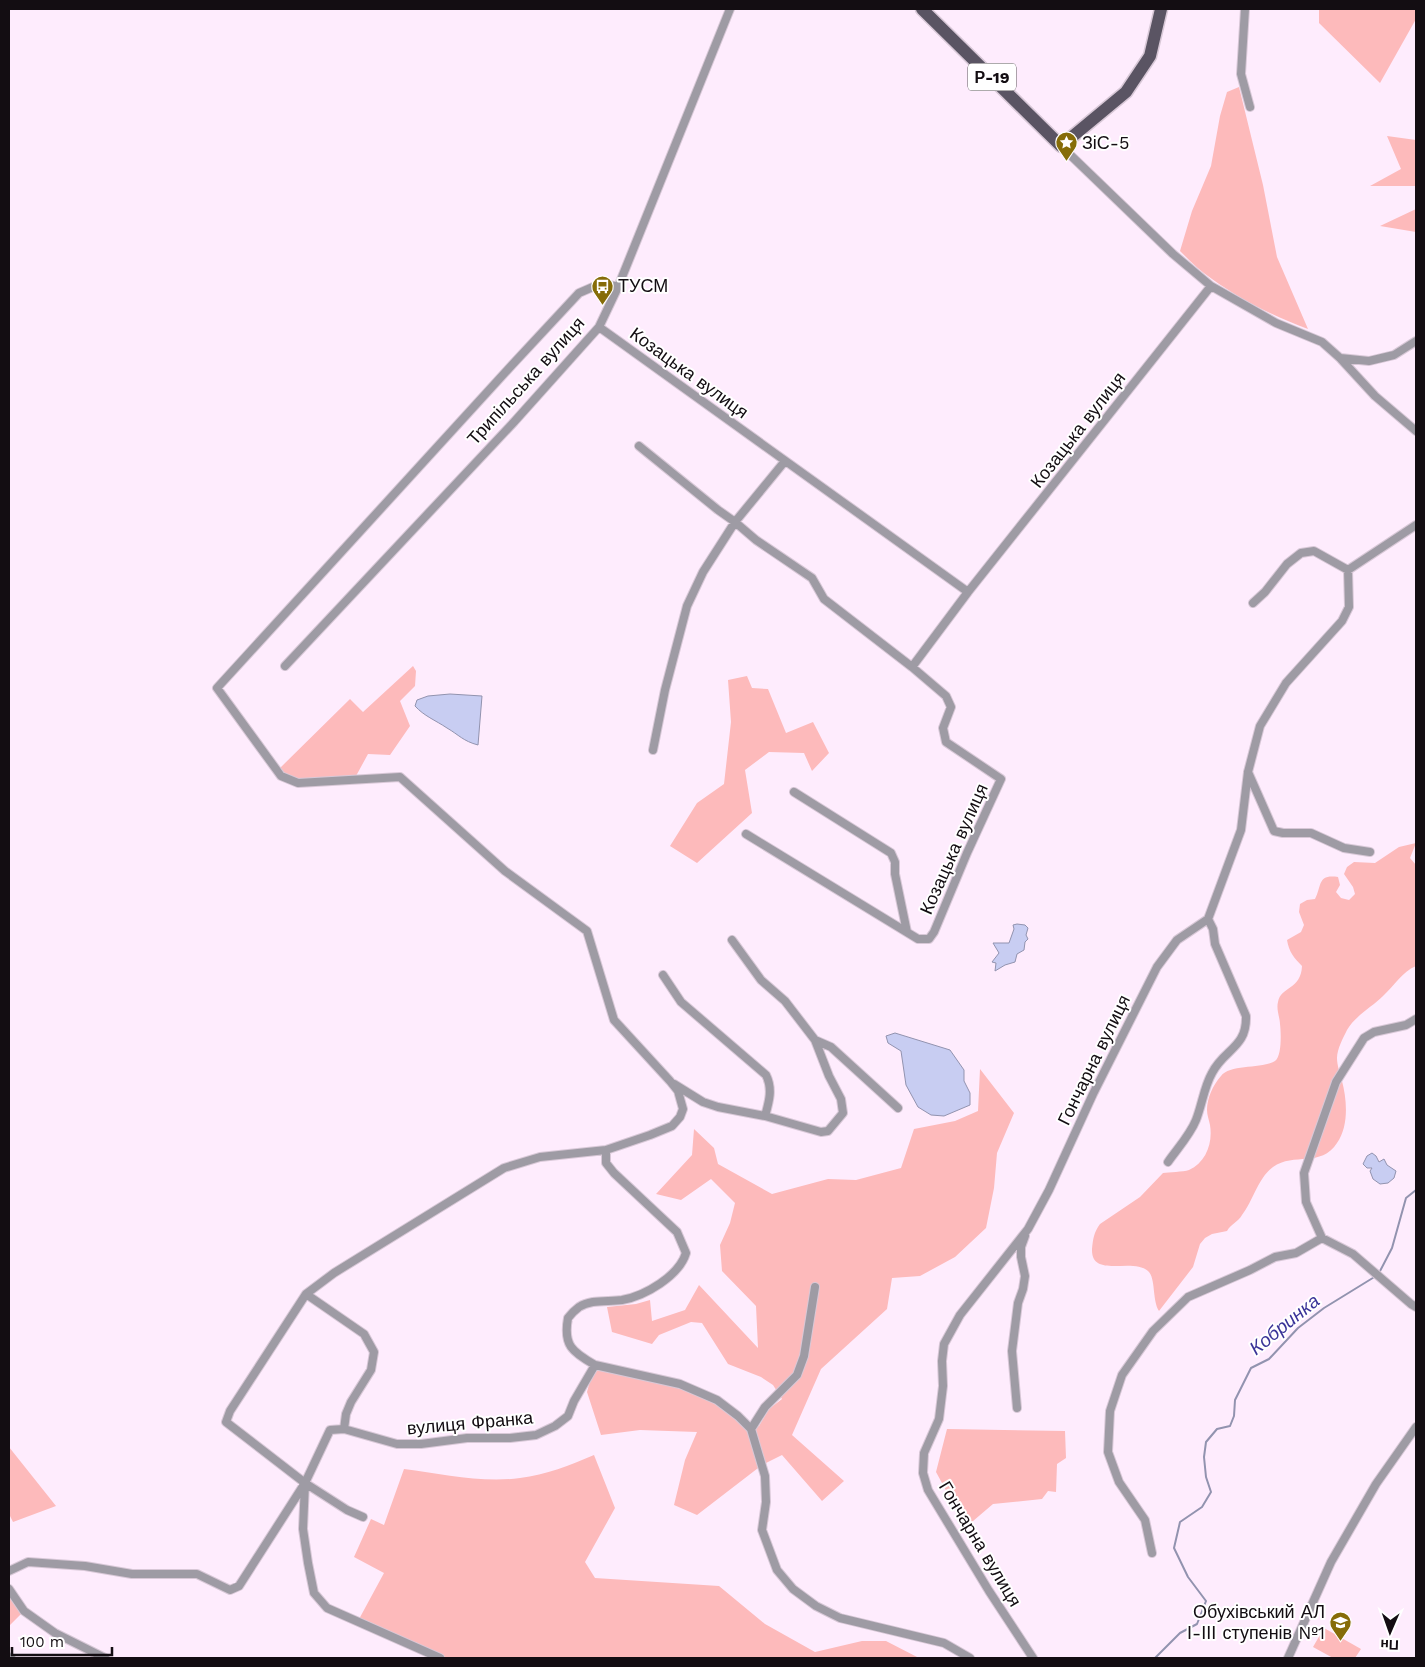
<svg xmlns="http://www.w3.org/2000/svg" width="1425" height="1667" font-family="'Work Sans',sans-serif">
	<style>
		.green { fill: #fdbabb }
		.water { fill: #c8cdf2; stroke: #9293af }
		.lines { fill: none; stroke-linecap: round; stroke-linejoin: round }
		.stream { stroke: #9293af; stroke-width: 2 }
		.street-casing { stroke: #d8c8d7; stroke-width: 10 }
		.primary-casing { stroke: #d8c8d7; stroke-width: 15 }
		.street { stroke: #9e9ba4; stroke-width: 8 }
		.primary { stroke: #5a5463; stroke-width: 12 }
		.labels { text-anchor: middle; stroke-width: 4; stroke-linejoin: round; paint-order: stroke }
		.shield { fill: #fff; stroke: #5a5659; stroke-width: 1 }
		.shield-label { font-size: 16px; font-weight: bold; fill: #130d12 }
		.poi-label { font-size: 18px; fill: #130d12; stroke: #fff; text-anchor: start }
		.street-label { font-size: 18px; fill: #130d12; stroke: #fff }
		.water-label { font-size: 19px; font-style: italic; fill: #3a3498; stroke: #fff }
	</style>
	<rect width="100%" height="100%" fill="#feecfd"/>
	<path class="green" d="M1319 9H1416V19L1380 83 1319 23Z
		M1239 87 1263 185 1277 257 1308 329C1273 316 1243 301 1212 279 1200 271 1190 261 1180 251L1192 211 1211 166 1220 116 1227 92Z
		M1387 136 1416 140V186H1370L1401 169Z
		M1416 209V232L1380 226Z
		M413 666 416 671 415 686 400 701 410 726 390 755 368 754 356 776C336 777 292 788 280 768L350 699 363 712Z
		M747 676 752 688 768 689 786 733 813 722 829 753 812 771 804 753 769 752 745 770 752 813 697 863 670 846 697 803 724 784 731 722 728 680Z
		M1416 843 1410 858 1416 865V966C1402 972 1394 986 1383 996 1372 1007 1355 1016 1347 1030 1343 1038 1337 1049 1337 1058 1337 1065 1340 1074 1342 1081 1347 1100 1349 1126 1337 1143 1321 1168 1294 1152 1273 1167 1258 1178 1253 1201 1242 1215 1238 1222 1231 1224 1227 1231L1212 1234 1205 1238 1200 1244 1193 1267 1159 1311C1152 1300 1156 1278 1148 1271 1132 1257 1091 1279 1092 1249 1093 1239 1094 1232 1100 1224L1140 1197 1163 1173C1169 1172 1183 1172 1189 1170 1206 1162 1213 1143 1210 1125 1209 1120 1207 1115 1207 1110 1207 1098 1213 1085 1221 1076 1230 1064 1262 1069 1275 1061 1282 1056 1281 1032 1280 1024 1280 1018 1276 1009 1278 1002 1281 986 1301 990 1302 966 1294 958 1289 952 1287 940L1301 932 1304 925 1299 912 1300 904 1307 900 1315 899C1322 886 1317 874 1338 877L1340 885 1336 892 1341 898 1349 900 1355 894 1353 887 1344 874 1347 867 1354 862 1375 863 1399 847Z
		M980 1069 1014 1113 997 1153 994 1188 986 1228 955 1257 920 1276 892 1278 887 1309 821 1369 792 1435 844 1481 822 1501 782 1455 762 1465 697 1515 674 1505 685 1460 697 1432 640 1430 601 1435 587 1392 591 1377 598 1369 678 1387 726 1407 751 1429 759 1426 769 1409 782 1399 773 1385 761 1377 728 1364 702 1323 691 1322 659 1335 652 1344 612 1332 607 1307 636 1304 650 1300 652 1321 685 1310 699 1285 758 1348 756 1306 722 1271 720 1245 730 1223 735 1203 711 1179 681 1200 656 1194 692 1155 694 1129 714 1148 718 1164 772 1194 828 1179 856 1180 901 1168 914 1129 955 1121 978 1111Z
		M947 1429 1065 1431 1066 1458 1057 1464 1056 1492 1048 1491 1042 1499 993 1504 966 1527 936 1472Z
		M9 1447 56 1506 13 1522 9 1514Z
		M594 1455 615 1508 585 1562 595 1578 719 1586 765 1624 815 1652 862 1641H886L919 1658H440L358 1621 384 1573 354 1557 371 1519 384 1525 404 1469C442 1474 482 1483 520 1478 546 1475 570 1465 594 1455Z
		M9 1589 24 1611 9 1626Z
		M1324 1628 1361 1649 1355 1658H1333L1313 1647Z"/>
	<path class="water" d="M450 694 482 696 478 745C463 741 459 735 447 728 435 720 424 716 415 706L417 700 428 696Z
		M1017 924 1025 925 1028 928 1026 935 1028 939 1025 942 1024 950 1017 954 1015 962 1005 965 995 971 996 963 992 962 999 953 993 943H1009L1014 929 1013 925Z
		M895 1033 950 1050 964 1070V1081L970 1093V1105L944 1116 931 1115 918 1107 906 1085 901 1051 888 1043 886 1036Z
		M1372 1153 1376 1156 1379 1162 1384 1159 1387 1165 1396 1171 1394 1178 1388 1183 1380 1184 1373 1179 1370 1171 1372 1168H1367L1363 1164 1367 1156Z"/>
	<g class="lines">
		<path class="stream" d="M1379 1273 1392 1248 1406 1198 1416 1190
			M1155 1658 1180 1633 1197 1624 1206 1601 1188 1577 1174 1548 1180 1522 1202 1507 1211 1492 1206 1477 1204 1457 1206 1442 1217 1429 1230 1426 1234 1416 1235 1400 1251 1368 1269 1359 1298 1328 1324 1308 1376 1276"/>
		<defs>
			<path id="street" d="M1245 9 1241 74 1250 107
				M1061 146 1173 254 1211 286 1276 323 1322 342 1340 358 1375 396 1416 431
				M599 327 968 592
				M1340 358 1369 361 1394 355 1416 341
				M639 446 718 510 735 522 756 540 812 578 824 599 912 667 946 696 951 707 943 728 946 742 1001 779 967 853 934 932 929 939H918L746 834
				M1253 603 1265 592 1287 564 1301 553 1314 551 1348 570
				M285 666 514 422 599 327 618 287 730 9
				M912 667 968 592 1211 286
				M653 750 665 690 687 606 703 572 735 522 785 461
				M1248 772 1274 831 1283 833H1311L1344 848 1370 852
				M794 792 891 853 895 862V874L907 932
				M663 975 681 1002 766 1075C773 1089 769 1102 765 1116
				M815 1040 831 1047 898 1108
				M674 1084 703 1102 718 1107 765 1116 821 1132 828 1131 843 1113 841 1099 829 1076 815 1040 785 1001 761 980 732 940
				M1168 1162C1177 1149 1190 1135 1196 1120 1202 1105 1204 1087 1212 1073 1224 1049 1247 1048 1246 1016L1215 944 1213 929 1208 919
				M1322 1238 1306 1202 1304 1173 1336 1082 1364 1038 1374 1032 1406 1025 1416 1019
				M306 1294 364 1334 374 1352 371 1370 351 1402 346 1414 344 1429
				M595 1365C572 1352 563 1345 568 1318 571 1314 575 1310 579 1307 591 1299 608 1302 622 1300 645 1296 679 1276 686 1253L677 1232 614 1173 606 1163V1150
				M1017 1408 1012 1351 1018 1303 1023 1289 1025 1276 1021 1257V1247L1025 1236
				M751 1429 765 1407 797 1375 804 1356 815 1287
				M305 1483 347 1510 363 1517
				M1152 1553 1145 1520 1119 1482 1108 1452 1110 1411 1122 1375 1153 1331 1188 1297 1250 1270 1275 1257 1296 1253 1322 1238 1353 1254 1411 1304 1416 1307
				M9 1571 28 1562 85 1566 132 1574H197L230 1590 239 1586 305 1483 330 1430 344 1429 397 1444H421L467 1438H510L536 1435 555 1426 568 1416 574 1401 595 1365 680 1384 717 1400 738 1416 751 1429 765 1476 766 1502 762 1530 777 1570 793 1589 816 1606 840 1618 944 1643 970 1658
				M9 1589 24 1611 55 1633 105 1658
				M9 1657 11 1658
				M440 1658 327 1608 314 1593 308 1563 303 1529 305 1483 226 1422 230 1411 306 1294 334 1273 504 1168 540 1157 606 1150 650 1135 672 1126 680 1117 683 1109 678 1091 670 1081 614 1020 587 931 505 871 400 777 298 783 281 776 217 688 512 365 579 293 602 283 618 287
				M1033 1658 989 1591 928 1490 923 1473 924 1453 939 1419 943 1386 942 1361 944 1344 960 1315 1028 1229 1049 1190 1093 1094 1157 967 1177 940 1208 919 1241 830 1248 772 1260 726 1286 683 1342 621 1349 607 1348 570 1416 525
				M1288 1658 1331 1562 1376 1484 1416 1427"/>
			<path id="primary" d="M922 9 1061 146 1126 92 1150 56 1161 9"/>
		</defs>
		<use href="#street" class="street-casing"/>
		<use href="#primary" class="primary-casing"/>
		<use href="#street" class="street"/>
		<use href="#primary" class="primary"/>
	</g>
	<defs>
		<symbol id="sight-pin" viewBox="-11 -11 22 30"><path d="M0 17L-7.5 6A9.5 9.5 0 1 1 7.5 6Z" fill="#866c08" stroke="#fff"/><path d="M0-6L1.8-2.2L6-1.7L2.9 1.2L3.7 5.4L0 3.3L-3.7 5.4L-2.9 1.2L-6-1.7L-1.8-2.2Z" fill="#fff"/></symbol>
		<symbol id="bus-pin" viewBox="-11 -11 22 30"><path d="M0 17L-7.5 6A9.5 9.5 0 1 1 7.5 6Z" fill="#866c08" stroke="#fff"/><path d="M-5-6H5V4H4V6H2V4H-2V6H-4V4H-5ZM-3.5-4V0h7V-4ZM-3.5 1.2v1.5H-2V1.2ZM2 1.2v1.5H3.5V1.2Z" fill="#fff"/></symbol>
		<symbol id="school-pin" viewBox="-11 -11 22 30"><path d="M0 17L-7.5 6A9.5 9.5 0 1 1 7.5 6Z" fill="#866c08" stroke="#fff"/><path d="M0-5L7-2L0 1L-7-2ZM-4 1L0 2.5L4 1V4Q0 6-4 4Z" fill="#fff"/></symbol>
	</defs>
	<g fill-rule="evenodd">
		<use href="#sight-pin" x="1054" y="130" width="25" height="34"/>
		<use href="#bus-pin" x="590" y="274" width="25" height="34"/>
		<use href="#school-pin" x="1328" y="1610" width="25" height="34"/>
	</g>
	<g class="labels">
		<rect class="shield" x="968" y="63.5" width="48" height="27" rx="4"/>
		<g class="shield-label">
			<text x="992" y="83">Р-19</text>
		</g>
		<g class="poi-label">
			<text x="1082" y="149">ЗіС-5</text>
			<text x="618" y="292">ТУСМ</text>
			<text x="1325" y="1618" text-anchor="end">Обухівський АЛ<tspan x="1325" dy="21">І-ІІІ ступенів №1</tspan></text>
		</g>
		<g class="street-label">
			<text transform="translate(689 373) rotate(36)" y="6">Козацька вулиця</text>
			<text transform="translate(526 381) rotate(-48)" y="6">Трипільська вулиця</text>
			<text transform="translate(1078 430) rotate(-52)" y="6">Козацька вулиця</text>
			<text transform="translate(954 849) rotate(-66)" y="6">Козацька вулиця</text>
			<text transform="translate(1094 1060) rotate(-64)" y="6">Гончарна вулиця</text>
			<text transform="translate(470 1423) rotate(-5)" y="6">вулиця Франка</text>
			<text transform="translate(980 1544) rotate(59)" y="6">Гончарна вулиця</text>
		</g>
		<g class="water-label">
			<text transform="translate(1284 1324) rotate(-39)" y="7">Кобринка</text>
		</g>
	</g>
	<rect width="1425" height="1667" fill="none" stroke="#130d12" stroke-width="20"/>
	<g transform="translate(1390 1632) rotate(182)" stroke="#ffffff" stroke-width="4" paint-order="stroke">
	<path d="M0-4L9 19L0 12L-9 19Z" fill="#130d12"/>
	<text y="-8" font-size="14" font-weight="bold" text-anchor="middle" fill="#130d12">Пн</text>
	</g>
	<path d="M12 1647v8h100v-8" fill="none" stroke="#130d12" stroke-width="2.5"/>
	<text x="20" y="1647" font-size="15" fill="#130d12" stroke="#ffffff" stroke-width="4" paint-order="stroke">100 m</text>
</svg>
